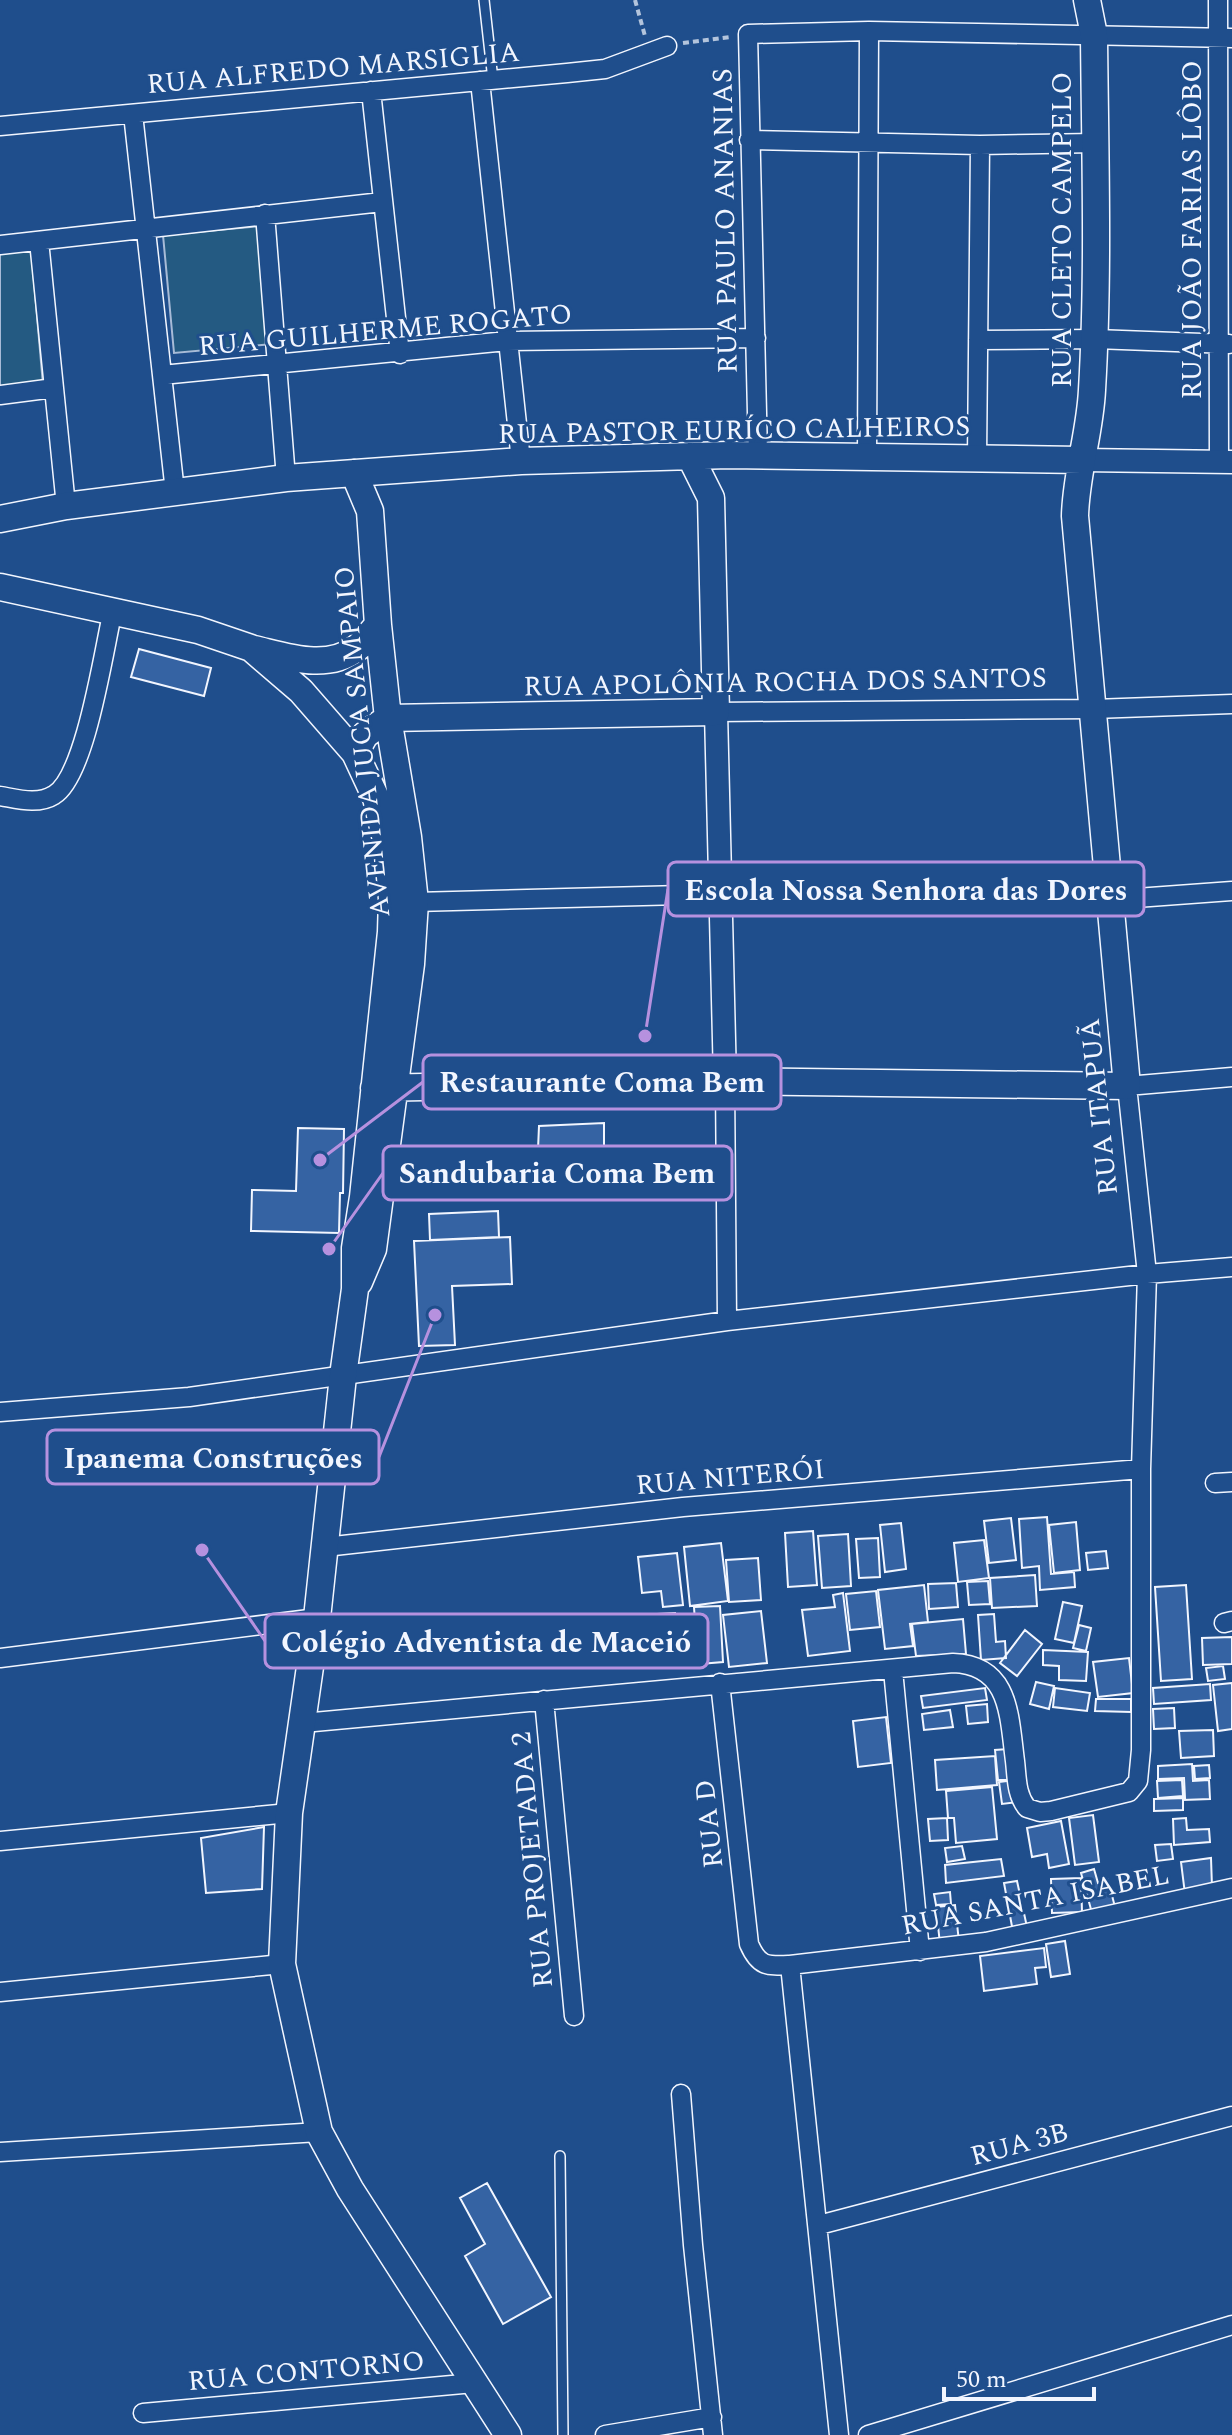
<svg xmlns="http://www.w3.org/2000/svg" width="1232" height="2435" font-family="Spectral,serif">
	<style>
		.green { fill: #245a82; stroke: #a8bbd7; stroke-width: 2 }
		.building { fill: #3563a3; stroke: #f2f6ff; stroke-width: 2 }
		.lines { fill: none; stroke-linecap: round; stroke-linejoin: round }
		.service-casing { stroke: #f2f6ff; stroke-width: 12 }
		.minor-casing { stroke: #f2f6ff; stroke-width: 21 }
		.tertiary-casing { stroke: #f2f6ff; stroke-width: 25 }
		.secondary-casing { stroke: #f2f6ff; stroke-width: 29 }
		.path { stroke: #b3c4dc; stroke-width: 4; stroke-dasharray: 6 4; stroke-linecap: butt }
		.service { stroke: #1f4e8c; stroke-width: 9 }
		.minor { stroke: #1f4e8c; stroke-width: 18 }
		.tertiary { stroke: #1f4e8c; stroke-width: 22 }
		.secondary { stroke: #1f4e8c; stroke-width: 26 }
		.labels { text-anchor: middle; stroke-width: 6; stroke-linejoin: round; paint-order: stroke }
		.street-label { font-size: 28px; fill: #f2f6ff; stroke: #1f4e8c }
		.leader { fill: none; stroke: #b691df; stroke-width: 3 }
		.callout-dot { fill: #b691df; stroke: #1f4e8c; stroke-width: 3 }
		.callout { fill: #1f4e8c; stroke: #b691df; stroke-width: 3 }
		.callout-label { font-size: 30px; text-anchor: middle; font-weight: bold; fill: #f2f6ff }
	</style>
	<rect width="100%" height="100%" fill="#1f4e8c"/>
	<path class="green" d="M261 226 272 344 174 353 163 235Z
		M31 247 43 385 0 389V250Z"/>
	<path class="building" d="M139 649 211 668 204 696 131 677Z
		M604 1123V1168L537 1173 539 1126Z
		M298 1128 344 1129 343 1193H340L339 1233 251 1231 252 1190 296 1191Z
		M498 1211 499 1237 430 1240 429 1214Z
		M510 1237 512 1284 452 1286 455 1345 419 1346 414 1241Z
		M1047 1517 1051 1574 1074 1572 1075 1587 1040 1590 1039 1566 1022 1568 1019 1519Z
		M1011 1518 1016 1560 989 1563 984 1521Z
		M1076 1522 1080 1570 1054 1573 1049 1525Z
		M901 1523 906 1569 885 1572 880 1525Z
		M813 1531 817 1585 788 1587 785 1533Z
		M848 1534 851 1586 822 1588 818 1536Z
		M878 1538 880 1577 859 1578 856 1539Z
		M984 1540 989 1578 958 1582 954 1543Z
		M721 1543 728 1601 690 1606 684 1547Z
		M1106 1551 1108 1568 1088 1570 1086 1553Z
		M677 1553 683 1605 663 1607 661 1591 642 1593 638 1557Z
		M758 1558 761 1600 729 1602 726 1560Z
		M1035 1575 1037 1606 992 1608 990 1578Z
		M988 1581 990 1604 969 1605 967 1582Z
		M956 1583 958 1607 929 1609 928 1584Z
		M924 1585 928 1622 910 1624 913 1646 885 1649 878 1590Z
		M1186 1585 1192 1679 1161 1681 1155 1587Z
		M876 1591 880 1627 850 1630 846 1594Z
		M843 1593 850 1651 808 1656 802 1610 835 1607 833 1595Z
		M1063 1602 1082 1606 1074 1643 1055 1639Z
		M720 1606 723 1662 688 1665 685 1622H695L694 1607Z
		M761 1611 767 1663 729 1667 723 1615Z
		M675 1613 679 1666 643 1668 639 1615Z
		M994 1614 996 1642 1005 1641 1006 1658 981 1660 978 1615Z
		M963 1619 966 1654 916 1656 912 1624Z
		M1079 1625 1091 1628 1086 1651 1073 1648Z
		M1025 1630 1042 1644 1017 1676 1000 1663Z
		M1232 1637V1664L1203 1665 1202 1638Z
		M1043 1650 1088 1652 1086 1681 1059 1680V1666L1043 1665Z
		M1129 1658 1133 1693 1098 1697 1093 1662Z
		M1223 1666 1225 1679 1208 1681 1206 1668Z
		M1036 1682 1054 1686 1049 1709 1030 1704Z
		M1232 1683V1729L1218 1731 1213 1685Z
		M1210 1684 1211 1700 1154 1704 1153 1688Z
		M985 1688 987 1700 923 1708 921 1696Z
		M1055 1688 1090 1693 1087 1711 1053 1707Z
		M1096 1699H1131V1712L1095 1711Z
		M987 1704 988 1722 968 1724 966 1706Z
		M1174 1708 1175 1728 1154 1729 1153 1709Z
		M950 1710 953 1727 924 1730 922 1714Z
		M886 1717 891 1763 858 1767 853 1721Z
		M1213 1730 1214 1756 1181 1758 1179 1731Z
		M1008 1749 1012 1780H998L995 1750Z
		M995 1756 997 1785 937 1790 935 1760Z
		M1192 1764 1193 1781 1209 1780 1210 1799 1183 1800V1810L1154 1811V1799L1185 1798 1184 1778 1158 1779V1766Z
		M1209 1765 1210 1778 1195 1779 1194 1766Z
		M1015 1780 1018 1802 1002 1804 999 1782Z
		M1182 1780 1183 1796 1158 1798 1157 1781Z
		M992 1787 997 1839 956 1843 954 1818H948L946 1791Z
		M1093 1815 1099 1862 1075 1865 1069 1818Z
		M947 1818 948 1840 930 1841 928 1819Z
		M1186 1818 1187 1830 1209 1829 1210 1842 1174 1845 1173 1819Z
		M1061 1821 1069 1864 1049 1868 1047 1854 1032 1857 1027 1828Z
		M264 1827 262 1889 206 1893 201 1838Z
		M1171 1844 1173 1859 1157 1861 1155 1845Z
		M962 1846 965 1859 947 1862 945 1848Z
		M1211 1858 1212 1887 1185 1894 1181 1862Z
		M1001 1859 1004 1876 946 1883 945 1865Z
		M1094 1869 1098 1883 1108 1880 1115 1907 1092 1913 1081 1873Z
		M1081 1878 1082 1912 1052 1913 1051 1879Z
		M1017 1881 1027 1927 1013 1932 1004 1883Z
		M950 1892 951 1904 936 1905 934 1894Z
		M955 1905 959 1942 940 1944 936 1907Z
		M1065 1941 1070 1974 1051 1977 1046 1944Z
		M1044 1948 1046 1967 1035 1968 1037 1984 984 1991 980 1956Z
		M487 2183 551 2297 503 2324 465 2256 485 2244 460 2198Z"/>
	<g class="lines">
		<defs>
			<path id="service" d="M484 0 493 80
				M560 2156 563 2435"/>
			<path id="minor" d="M1218 0 1219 461
				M480 81 521 461
				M371 91 400 354
				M133 114 175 492
				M0 126 567 73 605 69 667 46
				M749 140 980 145 1095 143
				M265 214 286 478
				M39 241 66 506
				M0 245 382 202
				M978 340 1095 339 1229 344
				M162 375 507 341 756 338
				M0 395 54 388
				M758 455 748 34 869 31 1232 38
				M867 459 869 31
				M977 459 980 145
				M716 712 1094 709 1232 704
				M0 796C18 799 38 805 54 795 86 776 104 648 113 610
				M415 902 720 894 1109 900 1232 891
				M725 1081 727 1321
				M0 1412 189 1397 727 1321 1147 1274 1232 1267
				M1215 1483 1232 1482
				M325 1547 683 1507 1141 1469
				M1224 1623 1232 1621
				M0 1658 317 1618
				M893 1670 920 1951
				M720 1683 749 1944C759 1967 767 1966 790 1965L986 1942 1232 1888
				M544 1700 574 2016
				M303 1723 953 1663C1010 1665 1009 1715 1015 1761 1017 1778 1016 1794 1027 1808L1040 1812 1051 1811 1129 1792 1138 1781 1141 1750V1469L1147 1274 1127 1086 1232 1077
				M0 1841 289 1813
				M790 1965 839 2435
				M0 1992 282 1964
				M681 2094 693 2245 713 2435
				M0 2152 319 2132
				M819 2225 1232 2116
				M143 2413 474 2383
				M605 2435 712 2417
				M868 2435 1232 2325"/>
			<path id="tertiary" d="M1081 460 1232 462
				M716 712 725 1081"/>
			<path id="secondary" d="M354 473 370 511 378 625 388 718 408 837 415 902 411 964 373 1249 359 1282
				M0 519 66 506 286 478 521 461 729 455 1081 460
				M0 587 198 630 251 648 301 691 355 753 376 798 387 844 392 899 391 932 363 1197 355 1248V1289L343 1376 317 1618 289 1813 282 1964 319 2132 350 2189 508 2435
				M254 649C288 657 327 671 357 648 365 642 371 632 378 625
				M355 753 365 735 388 718 716 712 711 498 690 456
				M374 1088 725 1081 1127 1086 1075 516C1076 473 1090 433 1092 390 1099 272 1095 153 1094 35L1087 0"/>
		</defs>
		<use href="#service" class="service-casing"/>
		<use href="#minor" class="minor-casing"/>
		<use href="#tertiary" class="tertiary-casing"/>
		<use href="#secondary" class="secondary-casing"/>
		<path class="path" d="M635 0 645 36
			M683 43 730 37"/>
		<use href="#service" class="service"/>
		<use href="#minor" class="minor"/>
		<use href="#tertiary" class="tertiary"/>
		<use href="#secondary" class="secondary"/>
	</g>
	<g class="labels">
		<g class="street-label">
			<text transform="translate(333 67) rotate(-5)" y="10">RUA ALFREDO MARSIGLIA</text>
			<text transform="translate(724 221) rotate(-91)" y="10">RUA PAULO ANANIAS</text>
			<text transform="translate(1061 230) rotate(-90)" y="10">RUA CLETO CAMPELO</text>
			<text transform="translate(1191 230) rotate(-90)" y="10">RUA JOÃO FARIAS LÔBO</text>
			<text transform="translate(385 329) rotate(-5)" y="10">RUA GUILHERME ROGATO</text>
			<text transform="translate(734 429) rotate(-1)" y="10">RUA PASTOR EURÍCO CALHEIROS</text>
			<text transform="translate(785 681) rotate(-1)" y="10">RUA APOLÔNIA ROCHA DOS SANTOS</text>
			<text transform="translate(361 742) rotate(-96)" y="10">AVENIDA JUCA SAMPAIO</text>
			<text transform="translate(1098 1107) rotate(-96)" y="10">RUA ITAPUÃ</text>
			<text transform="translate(730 1476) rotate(-5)" y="10">RUA NITERÓI</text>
			<text transform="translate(708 1824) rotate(-96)" y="10">RUA D</text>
			<text transform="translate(531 1860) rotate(-95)" y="10">RUA PROJETADA 2</text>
			<text transform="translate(1035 1899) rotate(-11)" y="10">RUA SANTA ISABEL</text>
			<text transform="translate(1019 2143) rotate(-15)" y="10">RUA 3B</text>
			<text transform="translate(306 2370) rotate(-5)" y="10">RUA CONTORNO</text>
		</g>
	</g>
	<path class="leader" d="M645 1036L668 889M320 1160L423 1082M329 1249L383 1173M435 1315L379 1457M202 1550L265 1641"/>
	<g class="callout-dot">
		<circle cx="645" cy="1036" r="8"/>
		<circle cx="320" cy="1160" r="8"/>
		<circle cx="329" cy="1249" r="8"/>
		<circle cx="435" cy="1315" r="8"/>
		<circle cx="202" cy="1550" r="8"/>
	</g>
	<g class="callout">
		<rect x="668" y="862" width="476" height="54" rx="8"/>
		<rect x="423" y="1055" width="358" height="54" rx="8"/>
		<rect x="383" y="1146" width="349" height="54" rx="8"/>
		<rect x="47" y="1430" width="332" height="54" rx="8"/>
		<rect x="265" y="1614" width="443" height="54" rx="8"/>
	</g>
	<g class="callout-label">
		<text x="906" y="900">Escola Nossa Senhora das Dores</text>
		<text x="602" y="1092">Restaurante Coma Bem</text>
		<text x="557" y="1183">Sandubaria Coma Bem</text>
		<text x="213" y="1468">Ipanema Construções</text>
		<text x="486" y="1652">Colégio Adventista de Maceió</text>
	</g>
	<path d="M944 2387v12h150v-12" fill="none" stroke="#f2f6ff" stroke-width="4"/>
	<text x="956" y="2387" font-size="24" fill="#f2f6ff" stroke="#1f4e8c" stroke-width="6" paint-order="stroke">50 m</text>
</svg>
